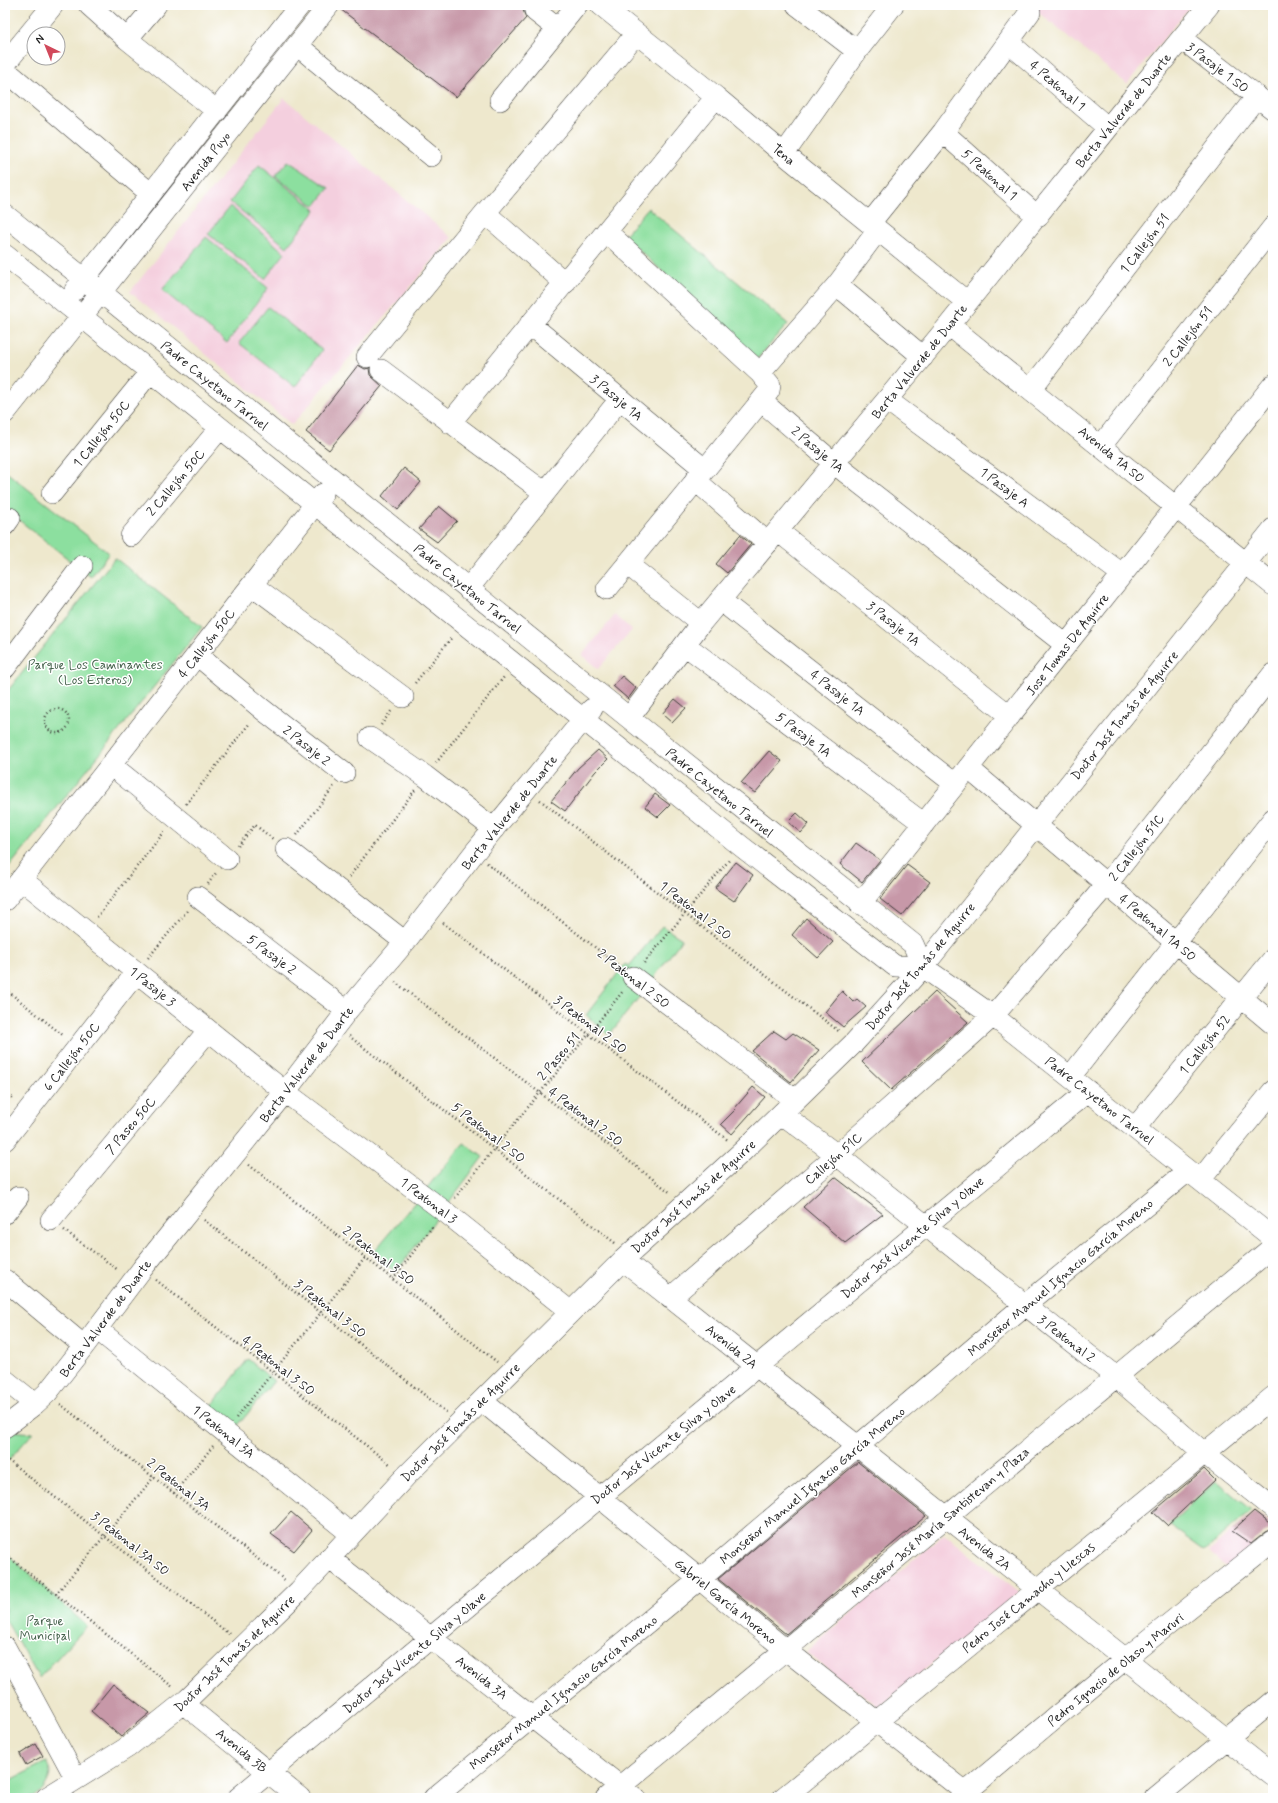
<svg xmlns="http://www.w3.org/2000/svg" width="1278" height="1803" font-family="Mynerve,sans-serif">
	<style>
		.built { fill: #f4cfde }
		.green { fill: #8cdf9f; stroke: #547e5e }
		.building { fill: #c798a8 }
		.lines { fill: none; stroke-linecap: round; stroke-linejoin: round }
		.minor-casing { stroke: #3c3b37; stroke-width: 22 }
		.path { stroke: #3c3b37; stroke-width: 2.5; stroke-dasharray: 1 3; stroke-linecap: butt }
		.minor { stroke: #fff; stroke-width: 21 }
		.labels { text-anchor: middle; stroke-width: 3; stroke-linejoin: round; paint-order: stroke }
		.street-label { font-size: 13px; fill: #1c1c1c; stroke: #fff }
		.park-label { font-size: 13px; fill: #43604a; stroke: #fff }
	</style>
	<rect width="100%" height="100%" fill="#fff"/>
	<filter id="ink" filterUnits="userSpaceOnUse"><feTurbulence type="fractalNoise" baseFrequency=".025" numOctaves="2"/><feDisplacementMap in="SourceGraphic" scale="8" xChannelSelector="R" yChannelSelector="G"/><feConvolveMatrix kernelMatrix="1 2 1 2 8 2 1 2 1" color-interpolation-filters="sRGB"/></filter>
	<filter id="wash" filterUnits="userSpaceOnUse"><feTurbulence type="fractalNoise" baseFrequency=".012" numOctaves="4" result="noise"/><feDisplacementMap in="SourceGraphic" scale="16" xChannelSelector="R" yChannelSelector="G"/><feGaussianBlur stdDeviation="0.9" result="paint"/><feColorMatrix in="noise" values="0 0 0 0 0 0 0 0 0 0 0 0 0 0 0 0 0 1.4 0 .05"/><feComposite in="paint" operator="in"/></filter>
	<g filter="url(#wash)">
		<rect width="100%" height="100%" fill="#eee8cd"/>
		<path class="built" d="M1029 5H1191L1127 84Z
			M284 98 452 238 292 425 130 292Z
			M615 615 632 630 598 669 582 655Z
			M1232 1531 1254 1546 1228 1569 1209 1552Z
			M944 1534 1020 1592 879 1707 805 1652Z"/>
		<path class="green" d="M288 161 329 188 315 206 275 176Z
			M259 165 316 210 287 247 230 202Z
			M230 206 285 253 265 279 208 234Z
			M648 208 788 324 757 359 624 236Z
			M206 237 268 288 227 343 162 290Z
			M268 307 322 350 295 387 239 343Z
			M5 471 109 553 91 577 5 509Z
			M115 558 202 627 6 871 5 694Z
			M662 926 682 939 648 986 609 1035 586 1015 625 964 629 966Z
			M464 1143 483 1157 396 1272 372 1254Z
			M248 1359 274 1381 231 1434 206 1413Z
			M10 1431 33 1433 5 1464V1436Z
			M1216 1481 1251 1510 1205 1551 1169 1525Z
			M5 1552 87 1626 39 1678 5 1619Z
			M46 1762C48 1765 49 1768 50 1771 51 1780 40 1796 31 1798 23 1799 13 1798 5 1798V1783Z"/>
		<g id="blocks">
			<path class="building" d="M341 5H525L523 10 526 18 456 97 340 9Z
				M358 365 365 369 369 368 370 375 382 386 329 450 306 432Z
				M404 468 421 482 398 510 382 496Z
				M439 506 457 521 437 542 419 529Z
				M740 535 751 544 727 573 716 564Z
				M622 676 636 688 628 699 613 686Z
				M675 699 686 708 672 723 662 714Z
				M598 750 608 759 595 772 565 811 551 801 578 768Z
				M769 751 782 761 755 793 741 783Z
				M655 794 670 805 658 817 645 807Z
				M797 813 809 824 801 833 788 822Z
				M856 843 880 860 862 882 840 864Z
				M736 862 753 875 734 901 715 888Z
				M907 865 930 882 902 916 880 899Z
				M806 918 833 942 818 958 792 935Z
				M842 991 853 1002 857 999 866 1007 843 1027 825 1012Z
				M935 992 968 1022 891 1090 862 1062Z
				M774 1031 786 1039 793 1033 819 1050 791 1082 752 1051Z
				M753 1087 765 1097 732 1134 721 1124 736 1109 735 1108Z
				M835 1177 883 1214 845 1243 803 1207Z
				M858 1462 926 1516 786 1634 718 1579Z
				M1204 1469 1215 1480 1167 1525 1153 1512Z
				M1254 1511 1273 1526V1529L1266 1532 1251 1544 1232 1531Z
				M291 1512 312 1530 294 1551 271 1534Z
				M113 1684 150 1713 121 1737 91 1711Z
				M36 1744 43 1756 26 1765 20 1754Z"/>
		</g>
	</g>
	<g filter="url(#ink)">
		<use href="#blocks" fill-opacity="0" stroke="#3c3b37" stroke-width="1"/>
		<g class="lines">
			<defs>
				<path id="minor" d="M89 5 127 39 217 111
					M601 5 716 97 784 154 967 302
					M797 5 857 51
					M535 11 558 29
					M127 39 156 5
					M1182 39 1273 109
					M1008 42 1108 128
					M297 45 431 156
					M5 64 53 5
					M5 70 151 194
					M500 100 577 5
					M943 132 1038 217
					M784 154 857 51 893 5
					M5 215 629 718 913 944 923 967 993 1016 1273 1238
					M870 223 943 132 1030 12
					M607 232 760 373 770 385 769 391 761 401 607 589
					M5 255 741 846 895 966 923 967
					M565 283 485 213 636 34
					M837 285 923 357
					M75 290 300 5
					M530 324 704 469
					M949 325 1273 585
					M367 357 485 213
					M381 370 545 493
					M760 373 837 285 878 230
					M1031 389 1257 96
					M887 400 1122 574
					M761 401 835 464 1066 645
					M5 413 329 5
					M450 423 716 97
					M1101 446 1273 227
					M695 480 768 543
					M52 493 150 372
					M5 525 10 518
					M778 531 1010 716
					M131 536 220 428
					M627 564 701 623
					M252 585 403 697
					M468 589 620 399
					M720 600 955 784
					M685 645 924 824
					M197 655 262 709 344 773
					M5 668 82 566
					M629 718 701 623 949 325 1108 128 1209 5
					M370 738 425 776 494 829
					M111 765 227 859
					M968 768 1273 1024
					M286 849 405 942
					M21 879 285 1092 444 1211 571 1312
					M198 897 347 1011
					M5 900 323 494
					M860 904 1273 385
					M633 977 795 1100
					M1070 1077 1273 819
					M782 1114 837 1155 1116 1377 1204 1453 1273 1508
					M1135 1128 1273 959
					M5 1140 136 973
					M1200 1180 1273 1091
					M5 1213 18 1197
					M51 1220 208 1031
					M623 1260 1273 1776
					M5 1280 84 1346
					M670 1298 837 1155 993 1016 1107 884 1273 674
					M97 1329 351 1534
					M5 1380 35 1404
					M482 1401 786 1650 973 1798
					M5 1427 35 1404 47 1393 84 1346 142 1269 285 1092 347 1011 405 942 474 853 592 709
					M329 1558 635 1798
					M5 1647 76 1779
					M184 1704 300 1798
					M46 1798 128 1747 188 1699 299 1591 406 1476 623 1260 743 1151 854 1043 923 967 1273 529
					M238 1798 1088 1091
					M434 1798 700 1579 1025 1305 1188 1171
					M606 1798 1273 1247
					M783 1798 1273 1397
					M959 1798 1125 1659 1273 1541
					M1155 1798 1273 1701"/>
			</defs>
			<use href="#minor" class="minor-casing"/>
			<path class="path" d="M415 683 452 637
				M45 721a12 12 0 1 1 24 0a12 12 0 1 1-24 0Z
				M381 725 392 710
				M436 763 504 677
				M540 800 685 914 840 1032
				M186 804 250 723
				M297 835 334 786
				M238 846 255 825 273 839
				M487 863 619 966
				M349 877 415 790
				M208 884 216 873
				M97 917 165 831
				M443 923 729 1141
				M148 958 187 911
				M644 963 730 859
				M395 982 671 1193
				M5 989 64 1036
				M349 1036 615 1243
				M5 1092 14 1099
				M249 1165 497 1362
				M455 1198C509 1128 568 1061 623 991
				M204 1220 446 1412
				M64 1230 118 1270
				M393 1279 433 1226
				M156 1280 391 1465
				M60 1404 286 1581
				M236 1418 365 1258
				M5 1458 229 1634
				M174 1493 214 1445
				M5 1554 174 1688
				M56 1594 154 1477"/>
			<use href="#minor" class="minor"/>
		</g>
	</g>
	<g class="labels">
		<g class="street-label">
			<text transform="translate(1218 67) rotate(37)" y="5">3 Pasaje 1 SO</text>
			<text transform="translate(1058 85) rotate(41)" y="5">4 Peatonal 1</text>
			<text transform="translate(1123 110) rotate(-51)" y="5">Berta Valverde de Duarte</text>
			<text transform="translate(784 154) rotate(40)" y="5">Tena</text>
			<text transform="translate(205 161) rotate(-52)" y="5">Avenida Puyo</text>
			<text transform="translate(990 174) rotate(42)" y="5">5 Peatonal 1</text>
			<text transform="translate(1144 243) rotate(-52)" y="5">1 Callejón 51</text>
			<text transform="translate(1187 336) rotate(-52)" y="5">2 Callejón 51</text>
			<text transform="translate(919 361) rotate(-51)" y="5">Berta Valverde de Duarte</text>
			<text transform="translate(215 385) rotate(39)" y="5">Padre Cayetano Tarruel</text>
			<text transform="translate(617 397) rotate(40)" y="5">3 Pasaje 1A</text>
			<text transform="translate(101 433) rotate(-51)" y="5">1 Callejón 50C</text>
			<text transform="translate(818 449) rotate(40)" y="5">2 Pasaje 1A</text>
			<text transform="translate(1112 454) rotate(39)" y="5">Avenida 1A SO</text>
			<text transform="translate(175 482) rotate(-50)" y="5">2 Callejón 50C</text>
			<text transform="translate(1005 487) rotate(37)" y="5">1 Pasaje A</text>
			<text transform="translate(468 588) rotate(39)" y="5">Padre Cayetano Tarruel</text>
			<text transform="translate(894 623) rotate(38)" y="5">3 Pasaje 1A</text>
			<text transform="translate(206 643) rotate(-52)" y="5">4 Callejón 50C</text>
			<text transform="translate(1067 644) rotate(-52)" y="5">Jose Tomas De Aguirre</text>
			<text transform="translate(838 692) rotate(38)" y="5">4 Pasaje 1A</text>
			<text transform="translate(1124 715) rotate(-51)" y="5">Doctor José Tomás de Aguirre</text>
			<text transform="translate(804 734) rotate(37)" y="5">5 Pasaje 1A</text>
			<text transform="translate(307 745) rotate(38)" y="5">2 Pasaje 2</text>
			<text transform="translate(720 792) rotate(39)" y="5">Padre Cayetano Tarruel</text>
			<text transform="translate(509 812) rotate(-51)" y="5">Berta Valverde de Duarte</text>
			<text transform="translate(1136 847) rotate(-52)" y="5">2 Callejón 51C</text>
			<text transform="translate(696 910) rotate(38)" y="5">1 Peatonal 2 SO</text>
			<text transform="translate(1158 927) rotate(40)" y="5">4 Peatonal 1A SO</text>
			<text transform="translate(272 954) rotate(37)" y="5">5 Pasaje 2</text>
			<text transform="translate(920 966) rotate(-50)" y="5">Doctor José Tomás de Aguirre</text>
			<text transform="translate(634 978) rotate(38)" y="5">2 Peatonal 2 SO</text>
			<text transform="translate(153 986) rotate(39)" y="5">1 Pasaje 3</text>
			<text transform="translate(591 1024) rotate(37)" y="5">3 Peatonal 2 SO</text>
			<text transform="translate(1204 1044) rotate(-51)" y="5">1 Callejón 52</text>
			<text transform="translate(71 1056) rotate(-52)" y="5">6 Callejón 50C</text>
			<text transform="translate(558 1056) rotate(-50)" y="5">2 Paseo 51</text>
			<text transform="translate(306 1064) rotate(-52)" y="5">Berta Valverde de Duarte</text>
			<text transform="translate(1100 1100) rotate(38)" y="5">Padre Cayetano Tarruel</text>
			<text transform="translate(586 1116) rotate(37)" y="5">4 Peatonal 2 SO</text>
			<text transform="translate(130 1125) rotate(-50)" y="5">7 Paseo 50C</text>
			<text transform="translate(489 1132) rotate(38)" y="5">5 Peatonal 2 SO</text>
			<text transform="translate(833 1158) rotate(-41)" y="5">Callejón 51C</text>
			<text transform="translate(693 1196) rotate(-42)" y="5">Doctor José Tomás de Aguirre</text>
			<text transform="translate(429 1200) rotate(37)" y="5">1 Peatonal 3</text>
			<text transform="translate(912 1237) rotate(-40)" y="5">Doctor José Vicente Silva y Olave</text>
			<text transform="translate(379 1255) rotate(38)" y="5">2 Peatonal 3 SO</text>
			<text transform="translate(1060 1277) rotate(-40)" y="5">Monseñor Manuel Ignacio García Moreno</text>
			<text transform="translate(331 1308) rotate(38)" y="5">3 Peatonal 3 SO</text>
			<text transform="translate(105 1318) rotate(-53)" y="5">Berta Valverde de Duarte</text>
			<text transform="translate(1067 1338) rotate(38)" y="5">3 Peatonal 2</text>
			<text transform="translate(732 1346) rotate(39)" y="5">Avenida 2A</text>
			<text transform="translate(279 1365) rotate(38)" y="5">4 Peatonal 3 SO</text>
			<text transform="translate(460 1422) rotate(-45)" y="5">Doctor José Tomás de Aguirre</text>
			<text transform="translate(224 1431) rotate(39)" y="5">1 Peatonal 3A</text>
			<text transform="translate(663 1444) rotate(-39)" y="5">Doctor José Vicente Silva y Olave</text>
			<text transform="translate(179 1484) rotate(38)" y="5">2 Peatonal 3A</text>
			<text transform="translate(812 1485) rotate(-40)" y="5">Monseñor Manuel Ignacio García Moreno</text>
			<text transform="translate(940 1522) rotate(-40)" y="5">Monseñor José María Santistevan y Plaza</text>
			<text transform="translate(131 1543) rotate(38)" y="5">3 Peatonal 3A SO</text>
			<text transform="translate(985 1548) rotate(38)" y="5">Avenida 2A</text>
			<text transform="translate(1028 1597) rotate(-39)" y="5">Pedro José Camacho y Llescas</text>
			<text transform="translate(726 1601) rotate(39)" y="5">Gabriel García Moreno</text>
			<text transform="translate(414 1652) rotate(-40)" y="5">Doctor José Vicente Silva y Olave</text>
			<text transform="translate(234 1653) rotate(-44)" y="5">Doctor José Tomás de Aguirre</text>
			<text transform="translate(1115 1669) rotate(-39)" y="5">Pedro Ignacio de Olaso y Maruri</text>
			<text transform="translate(482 1677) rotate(38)" y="5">Avenida 3A</text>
			<text transform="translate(563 1692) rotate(-39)" y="5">Monseñor Manuel Ignacio García Moreno</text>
			<text transform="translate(242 1750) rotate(39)" y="5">Avenida 3B</text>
		</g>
		<g class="park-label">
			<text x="95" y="669">Parque Los Caminantes<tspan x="95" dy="15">(Los Esteros)</tspan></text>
			<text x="45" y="1625">Parque<tspan x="45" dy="15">Municipal</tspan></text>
		</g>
	</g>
	<rect width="1278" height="1803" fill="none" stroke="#fff" stroke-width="20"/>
	<g transform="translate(46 46) rotate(317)"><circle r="19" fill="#ffffff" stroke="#a4a4a4"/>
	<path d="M0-3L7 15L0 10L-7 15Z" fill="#d1495b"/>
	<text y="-6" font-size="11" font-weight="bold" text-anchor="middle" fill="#1c1c1c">N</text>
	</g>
</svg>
